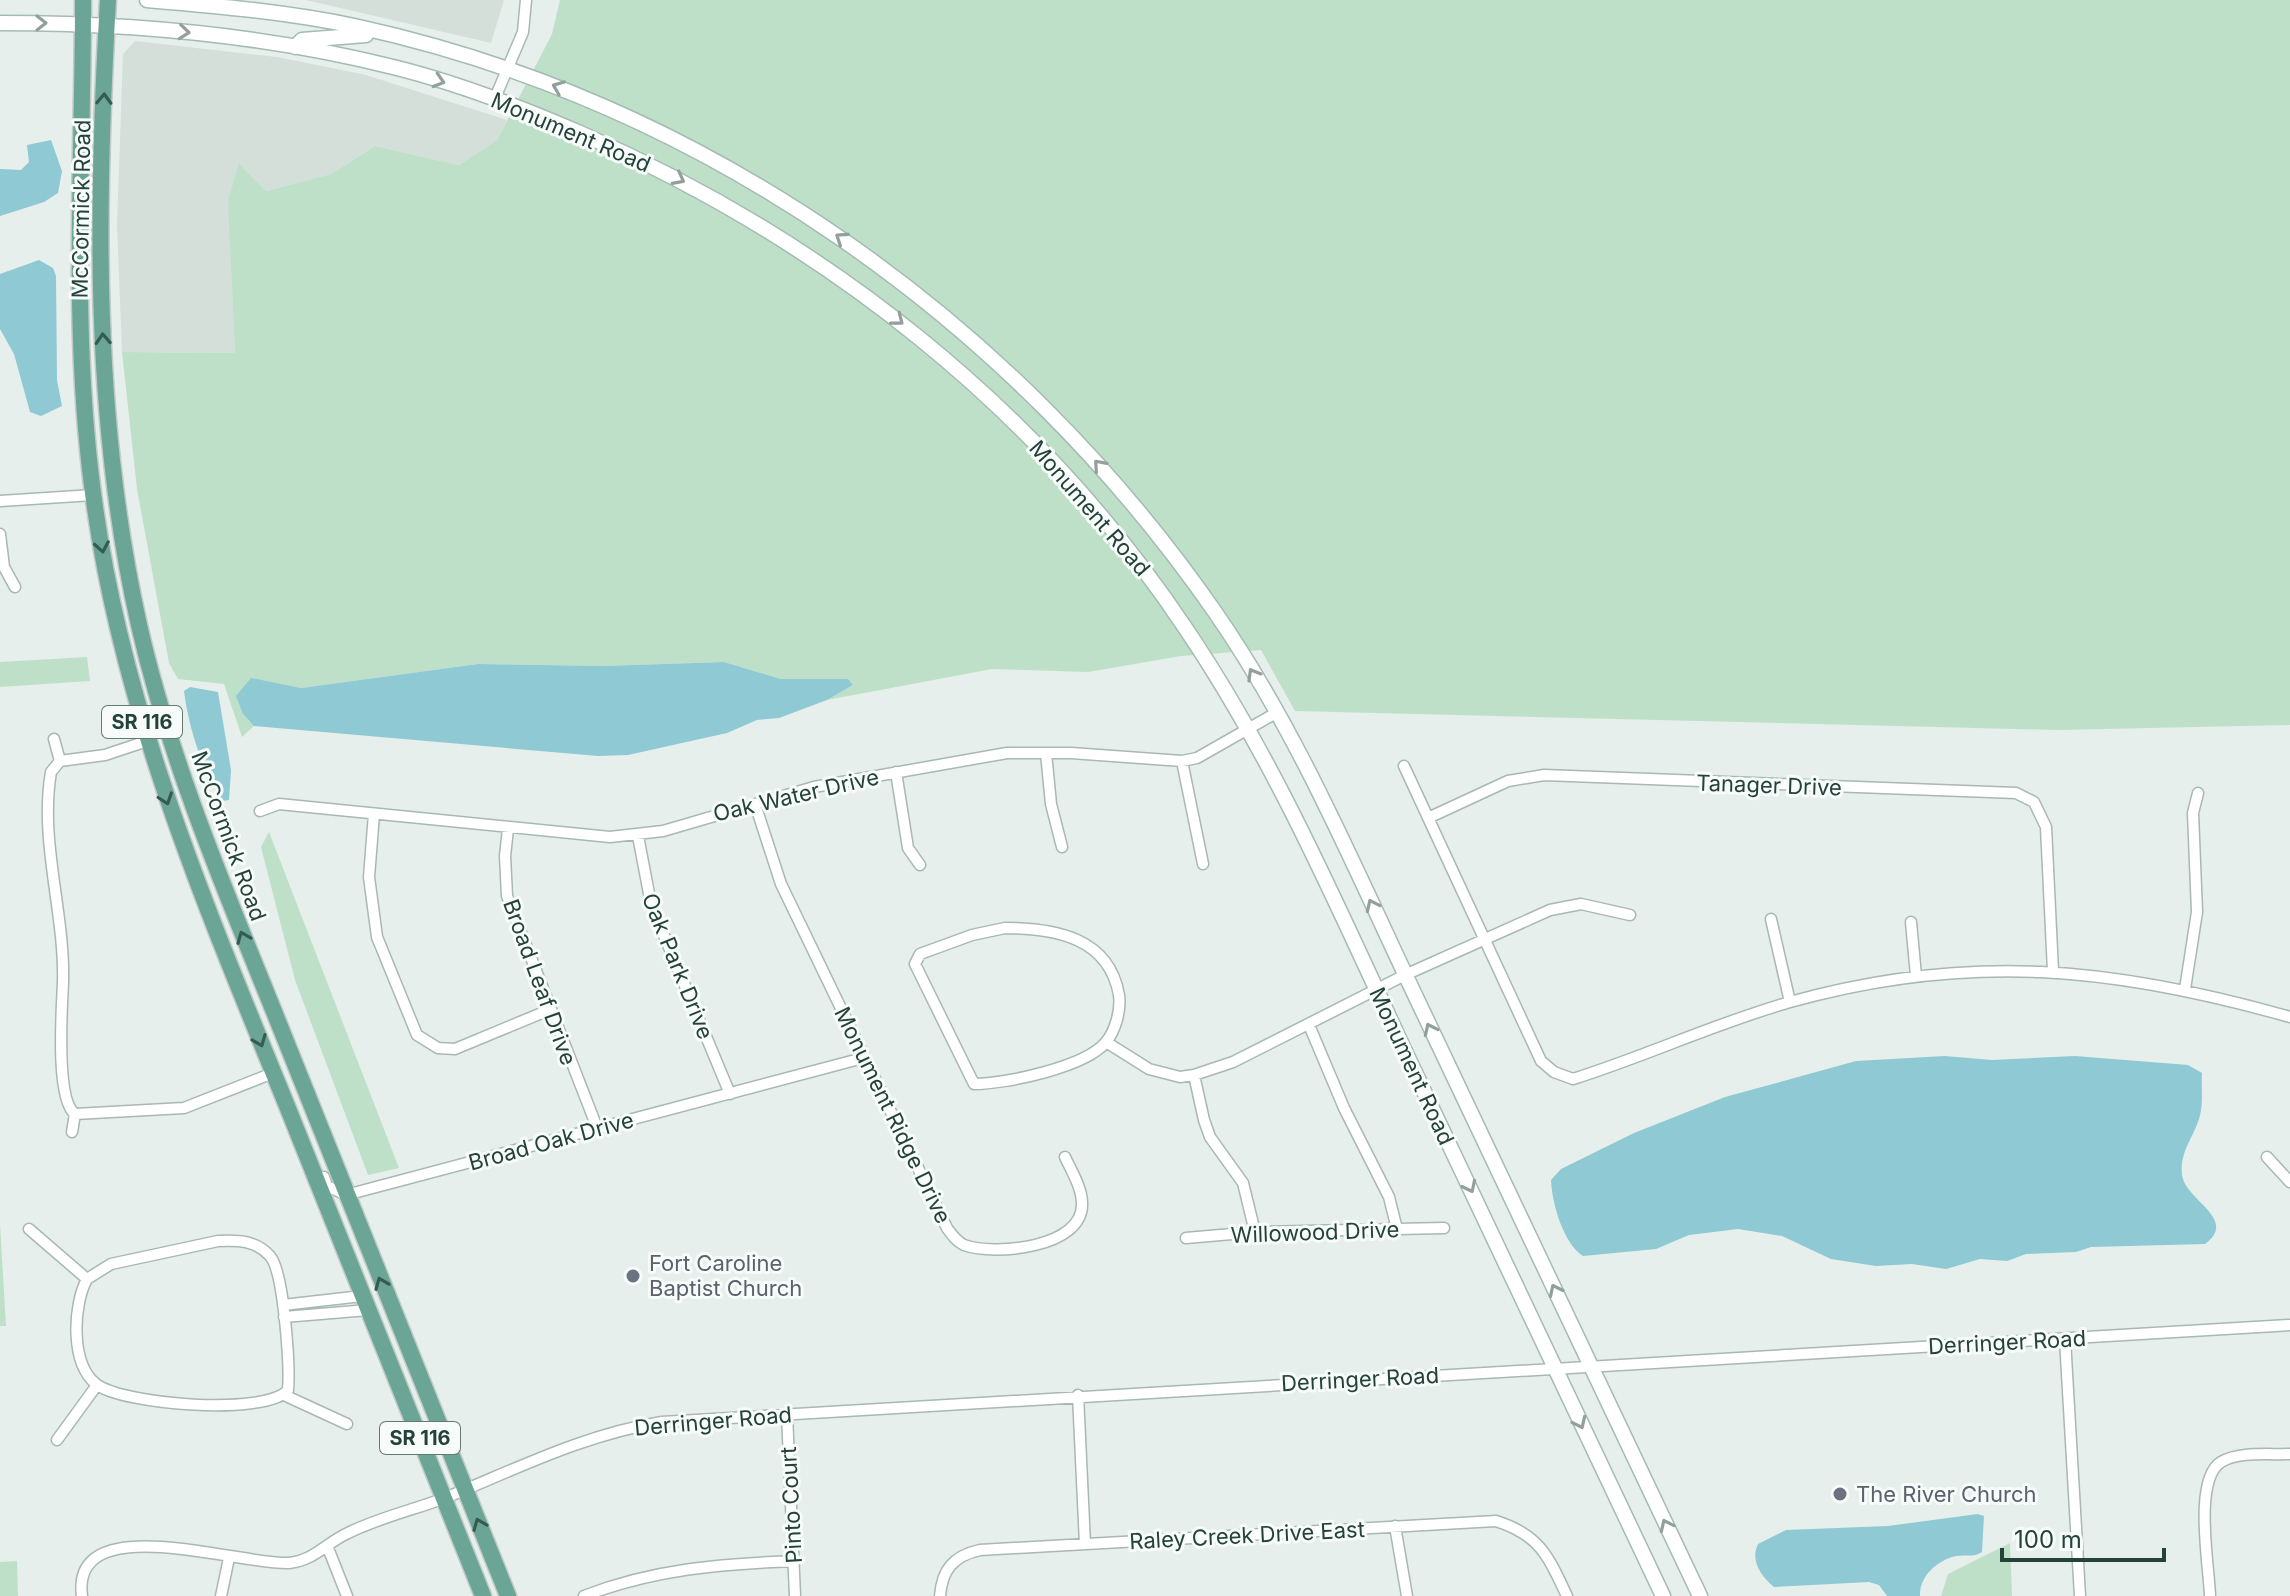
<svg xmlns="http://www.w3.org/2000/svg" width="2290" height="1596" font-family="Inter,sans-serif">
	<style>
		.built { fill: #d4dfda }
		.green { fill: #bfe0c8 }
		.water { fill: #8ec9d4 }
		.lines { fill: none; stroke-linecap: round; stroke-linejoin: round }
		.street-casing { stroke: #a8b8b2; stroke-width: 13 }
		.secondary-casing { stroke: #a4bbb3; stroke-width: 17 }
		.primary-casing { stroke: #c2cac8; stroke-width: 19 }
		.street { stroke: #fff; stroke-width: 10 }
		.secondary { stroke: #fff; stroke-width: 14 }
		.primary { stroke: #6aa596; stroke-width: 16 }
		.oneway { stroke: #92a09c }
		.oneway2 { stroke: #365b51 }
		.worship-dot { fill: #6b7280; stroke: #f7fbf9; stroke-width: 3 }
		.labels { text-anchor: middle; stroke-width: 6; stroke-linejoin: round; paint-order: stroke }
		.shield { fill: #f7fbf9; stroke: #637a73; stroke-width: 2 }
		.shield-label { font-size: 20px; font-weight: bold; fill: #24423a }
		.street-label { font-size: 22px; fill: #24423a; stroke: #f7fbf9 }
		.worship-label { font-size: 22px; fill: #5b616d; stroke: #f7fbf9; text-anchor: start }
	</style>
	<rect width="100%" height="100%" fill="#e6efeb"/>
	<path class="built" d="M306 0H504L491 43Z
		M135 41 277 57 366 75 507 120 497 140 459 165 375 146 331 174 266 191 240 164 231 259 235 353 122 352 117 225 123 54Z"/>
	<path class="green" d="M560 0H2290V725L2058 730 1295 711 1261 650 1181 656 1088 672 992 669 827 700 853 685 848 679H781L724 662 604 666 478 664 301 688 251 679 243 714 254 726 242 737 224 684 178 679 169 663 137 489 122 352 235 353 228 201 239 163 266 191 331 174 375 146 459 165 497 140 552 34Z
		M87 657 90 681 0 687V662Z
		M269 832 399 1168 368 1175 295 980 261 847Z
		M0 1224 6 1326H0Z
		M2010 1543 2012 1596H1941L1948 1574Z
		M17 1561 18 1596H0V1562Z"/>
	<path class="water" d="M51 140 62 171 58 193 44 202 0 216V169L21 170 29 162 27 145Z
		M39 260 53 268 56 276 57 380 62 406 41 416 30 412 14 354 0 329V274Z
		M724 662 781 679H848L853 685 827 700 779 718 757 720 727 733 628 755 598 756 254 726 243 714 236 696 251 678 301 688 478 664 604 666Z
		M190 687 218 692 231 770 229 800 222 801C202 768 189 730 184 691Z
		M1945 1056 1992 1060 2075 1056 2188 1065 2202 1073C2201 1085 2203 1098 2201 1110 2198 1133 2179 1149 2182 1175 2185 1200 2239 1219 2205 1244L2091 1247 2076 1252 2026 1254 2007 1261 1980 1259 1946 1269 1912 1264 1876 1266 1831 1259 1782 1236 1738 1229 1689 1235 1656 1249 1583 1256C1563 1243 1552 1203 1551 1180L1561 1169 1634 1133 1725 1097 1856 1061Z
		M1978 1514 1984 1516 1982 1552C1973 1558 1966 1554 1956 1556 1938 1560 1919 1576 1920 1596H1887L1879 1585 1869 1582 1774 1587C1761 1576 1750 1561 1758 1544L1786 1530 1888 1526Z"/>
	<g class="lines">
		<defs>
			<path id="street" d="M495 98 523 32 526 0
				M0 501 93 495
				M0 534 4 567 15 587
				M54 739 60 761
				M1046 753 1051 804 1062 847
				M1182 761 1203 864
				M1404 766 1541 1061 1554 1072 1573 1079C1646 1056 1716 1023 1790 1002 1969 952 2114 967 2290 1017
				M896 772 908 848 920 865
				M755 804 781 884 947 1228C952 1235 956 1241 964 1245 994 1256 1084 1248 1082 1203 1082 1188 1071 1170 1065 1157
				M260 811 279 804 610 837 663 831 814 787 1007 753H1071L1182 761 1197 758 1276 713
				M374 814 369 877 377 937 417 1035 438 1048 455 1049 549 1010
				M1428 818 1508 781 1544 775 2016 793 2034 802 2046 827 2053 971
				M508 829 505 856 507 896 598 1130
				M638 836 651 904 730 1094
				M1771 919 1790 1002
				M1911 922 1916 976
				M1005 928C1056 928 1109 938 1119 995 1121 1009 1116 1030 1106 1042 1086 1067 1005 1084 974 1084L915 964 920 954 972 935Z
				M2185 989 2197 912 2193 813 2198 793
				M1309 1025 1344 1108 1389 1197 1397 1229
				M1106 1042 1149 1069 1180 1077 1194 1075 1233 1062 1405 975 1550 910 1581 904 1630 915
				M1194 1075 1204 1120 1210 1137 1243 1183 1255 1232
				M75 1114C55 1099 62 1007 63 982 65 913 39 841 51 772L60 761 105 755 147 741
				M75 1114 184 1108 273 1073
				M72 1132 75 1114
				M2267 1157 2290 1182
				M324 1177 327 1186 346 1195 863 1058
				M29 1229 87 1279
				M1186 1238 1255 1232 1444 1228
				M218 1241C237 1240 256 1240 270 1256 284 1272 290 1366 288 1390 266 1416 123 1405 96 1384 70 1363 73 1305 87 1279L111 1264Z
				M283 1305 362 1296
				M284 1317 368 1310
				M2065 1339 2080 1596
				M284 1395 347 1424
				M1078 1395 1085 1544
				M787 1414 795 1596
				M57 1440 97 1385
				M1395 1526 1407 1596
				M328 1548 347 1596
				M82 1596C70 1507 243 1566 289 1563 315 1560 326 1543 348 1533 378 1518 413 1510 445 1498 516 1469 585 1434 662 1422L2290 1325
				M221 1596 229 1558
				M584 1596C654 1569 720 1564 794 1561
				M940 1596C942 1570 953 1556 980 1550L1496 1521C1540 1535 1548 1556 1567 1596
				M2210 1596C2209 1565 2193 1480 2221 1462 2239 1451 2270 1455 2290 1454"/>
			<path id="secondary" d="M147 0C218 6 290 12 359 27 707 104 1013 321 1215 612 1301 736 1359 879 1424 1014 1516 1208 1608 1402 1700 1596
				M0 23C132 23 265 35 393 67 458 83 520 107 580 133 823 239 1038 407 1186 629 1274 759 1337 905 1403 1047 1489 1230 1576 1413 1663 1596
				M295 47 302 40 366 35"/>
			<path id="primary" d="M83 0C83 165 71 329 93 493 121 709 206 907 287 1106 353 1269 417 1433 483 1596
				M108 0C96 208 93 421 139 625 172 770 232 906 287 1044 360 1228 434 1412 508 1596"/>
		</defs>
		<use href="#street" class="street-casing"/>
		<use href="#secondary" class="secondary-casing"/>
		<use href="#primary" class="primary-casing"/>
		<use href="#street" class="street"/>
		<use href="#secondary" class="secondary"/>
		<use href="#primary" class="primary"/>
	</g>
	<defs><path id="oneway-chevron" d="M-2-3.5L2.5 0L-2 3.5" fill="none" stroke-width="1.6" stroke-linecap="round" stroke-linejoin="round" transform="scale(2)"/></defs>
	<g class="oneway">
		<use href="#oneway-chevron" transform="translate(41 23)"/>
		<use href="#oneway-chevron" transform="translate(184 32) rotate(6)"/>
		<use href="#oneway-chevron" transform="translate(439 81) rotate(17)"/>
		<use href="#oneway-chevron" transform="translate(558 87) rotate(-158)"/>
		<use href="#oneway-chevron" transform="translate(679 179) rotate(28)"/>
		<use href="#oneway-chevron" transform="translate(841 238) rotate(-146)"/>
		<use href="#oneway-chevron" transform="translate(898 320) rotate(38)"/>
		<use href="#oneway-chevron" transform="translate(1099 465) rotate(-131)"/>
		<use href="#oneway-chevron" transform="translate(1253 674) rotate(-120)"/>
		<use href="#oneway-chevron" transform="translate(1372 905) rotate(-115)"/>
		<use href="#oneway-chevron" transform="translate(1430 1029) rotate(-115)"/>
		<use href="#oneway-chevron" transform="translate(1470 1187) rotate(64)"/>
		<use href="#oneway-chevron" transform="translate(1555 1290) rotate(-116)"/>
		<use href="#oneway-chevron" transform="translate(1580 1423) rotate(65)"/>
		<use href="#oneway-chevron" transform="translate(1666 1525) rotate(-115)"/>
	</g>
	<g class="oneway2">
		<use href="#oneway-chevron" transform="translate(104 99) rotate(-88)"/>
		<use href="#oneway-chevron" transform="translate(103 339) rotate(-93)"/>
		<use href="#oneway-chevron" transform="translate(102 547) rotate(80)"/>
		<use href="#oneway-chevron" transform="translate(166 799) rotate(71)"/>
		<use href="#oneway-chevron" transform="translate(243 937) rotate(-112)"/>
		<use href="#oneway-chevron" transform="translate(260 1041) rotate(68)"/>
		<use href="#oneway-chevron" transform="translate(381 1283) rotate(-112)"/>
		<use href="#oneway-chevron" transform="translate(479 1524) rotate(-112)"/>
	</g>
	<g class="worship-dot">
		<circle cx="633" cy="1276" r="8"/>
		<circle cx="1840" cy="1494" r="8"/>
	</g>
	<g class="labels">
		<g class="shield">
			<rect x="102" y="706" width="80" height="32" rx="6"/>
			<rect x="380" y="1422" width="80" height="32" rx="6"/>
		</g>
		<g class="shield-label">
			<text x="142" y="729">SR 116</text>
			<text x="420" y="1445">SR 116</text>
		</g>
		<g class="street-label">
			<text transform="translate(571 132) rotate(23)" y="8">Monument Road</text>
			<text transform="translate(81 209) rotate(-89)" y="8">McCormick Road</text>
			<text transform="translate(1090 508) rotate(49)" y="8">Monument Road</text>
			<text transform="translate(1769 785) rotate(2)" y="8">Tanager Drive</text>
			<text transform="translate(796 795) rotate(-13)" y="8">Oak Water Drive</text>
			<text transform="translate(229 836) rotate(70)" y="8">McCormick Road</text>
			<text transform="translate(678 966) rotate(68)" y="8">Oak Park Drive</text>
			<text transform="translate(540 982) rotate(70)" y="8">Broad Leaf Drive</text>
			<text transform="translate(1412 1066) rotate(65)" y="8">Monument Road</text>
			<text transform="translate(893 1115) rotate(64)" y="8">Monument Ridge Drive</text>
			<text transform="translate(551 1141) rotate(-15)" y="8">Broad Oak Drive</text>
			<text transform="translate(1315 1232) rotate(-2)" y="8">Willowood Drive</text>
			<text transform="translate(2007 1342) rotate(-3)" y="8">Derringer Road</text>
			<text transform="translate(1360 1379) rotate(-3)" y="8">Derringer Road</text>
			<text transform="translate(713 1421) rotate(-5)" y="8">Derringer Road</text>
			<text transform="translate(791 1505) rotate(-93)" y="8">Pinto Court</text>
			<text transform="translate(1247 1535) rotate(-3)" y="8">Raley Creek Drive East</text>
		</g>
		<g class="worship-label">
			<text x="649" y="1271">Fort Caroline<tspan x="649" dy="25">Baptist Church</tspan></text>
			<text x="1856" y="1502">The River Church</text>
		</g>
	</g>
	<path d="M2002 1548v12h162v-12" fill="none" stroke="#24423a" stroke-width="4"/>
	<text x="2014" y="1548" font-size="24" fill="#24423a" stroke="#f7fbf9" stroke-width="6" paint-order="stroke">100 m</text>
</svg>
